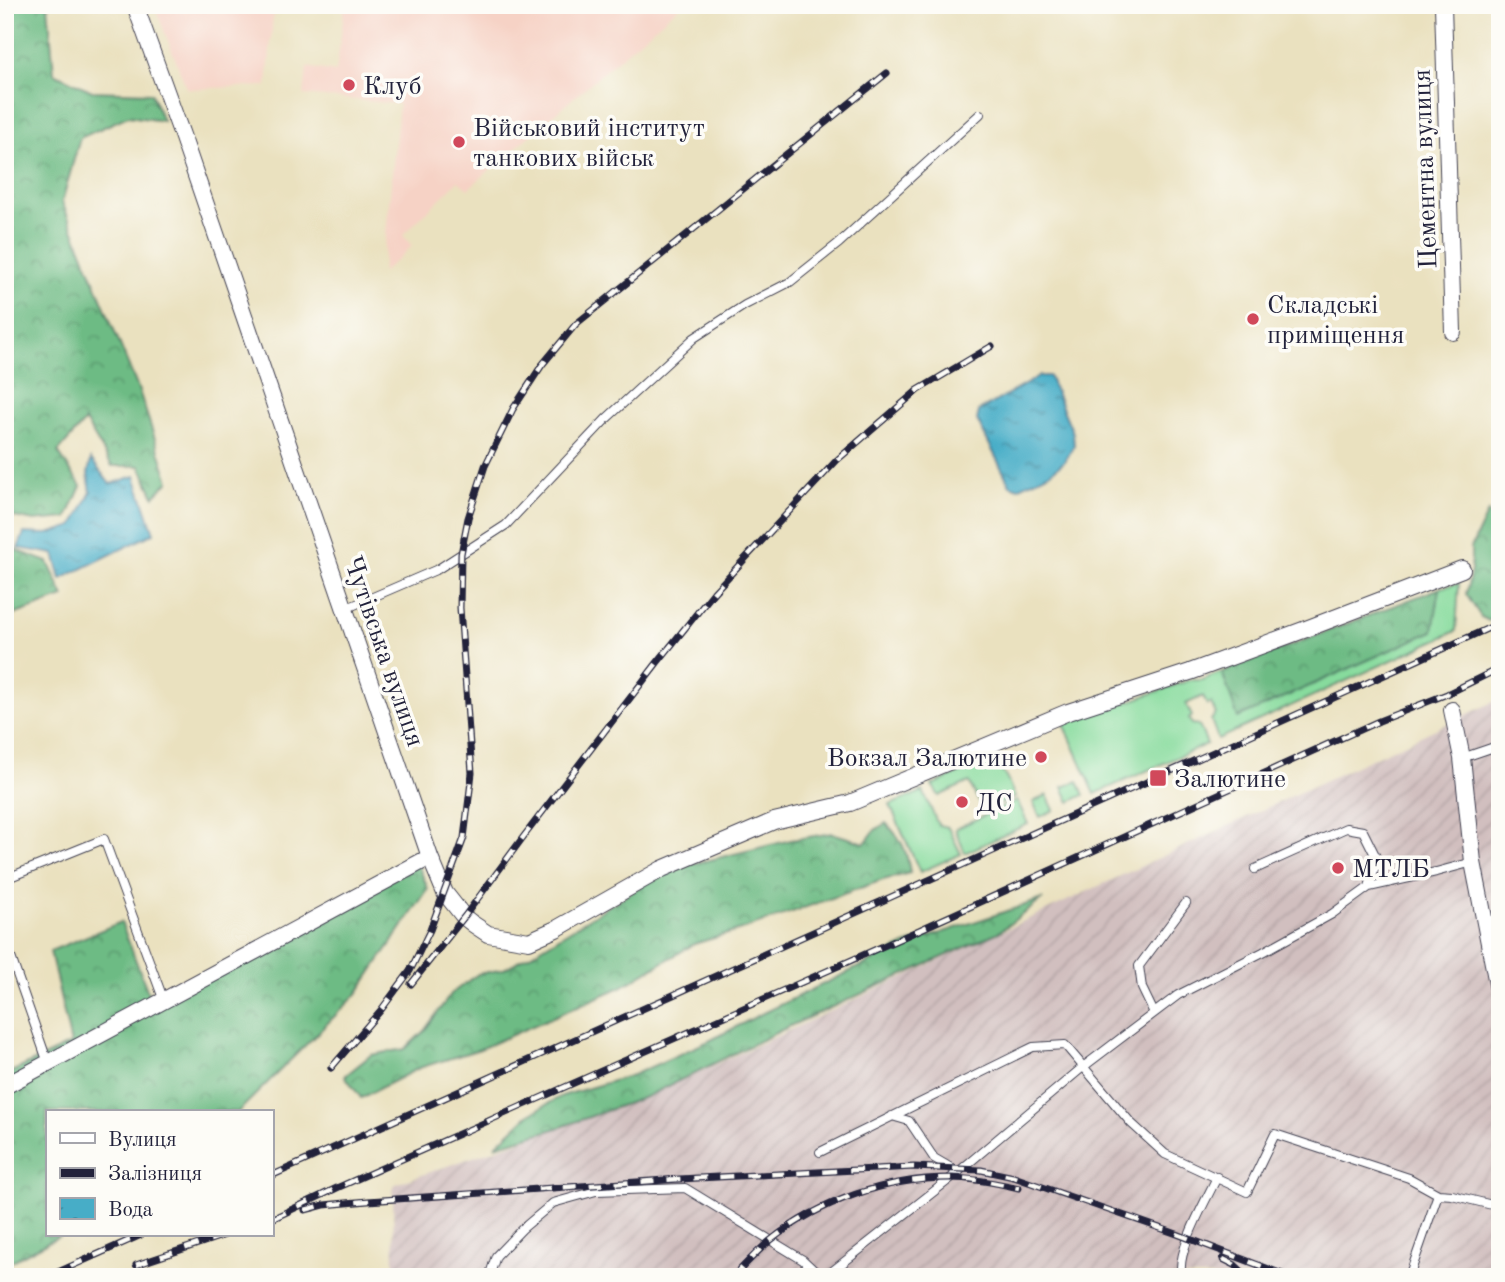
<svg xmlns="http://www.w3.org/2000/svg" width="1505" height="1282" font-family="'Old Standard TT',serif">
	<style>
		.built { fill: #f6d2c5 }
		.industrial { fill: url(#industrial-furrows) }
		.grass { fill: #87db9d; stroke: #547e6c; stroke-width: 2 }
		.forest { fill: url(#forest-crowns); stroke: #486e60; stroke-width: 2 }
		.water { fill: url(#water-ripples); stroke: #346881; stroke-width: 2 }
		.lines { fill: none; stroke-linecap: round; stroke-linejoin: round }
		.lane-casing { stroke: #403f4f; stroke-width: 10 }
		.street-casing { stroke: #403f4f; stroke-width: 18 }
		.lane { stroke: #fff; stroke-width: 8 }
		.street { stroke: #fff; stroke-width: 16 }
		.rail-casing { stroke: #22223b; stroke-width: 7 }
		.rail { stroke: #fdfcf7; stroke-width: 4.5; stroke-dasharray: 13; stroke-linecap: butt }
		.poi-dot { fill: #d1495b; stroke: #fdfcf7; stroke-width: 2.5 }
		.labels { text-anchor: middle; stroke-width: 7; stroke-linejoin: round; paint-order: stroke }
		.poi-label { font-size: 26px; fill: #22223b; stroke: #fdfcf7; text-anchor: start }
		.street-label { font-size: 26px; fill: #22223b; stroke: #fdfcf7 }
	</style>
	<defs>
		<pattern id="industrial-furrows" width="10" height="10" patternUnits="userSpaceOnUse" patternTransform="scale(1.75)"><rect width="10" height="10" fill="#d1bfbf"/><path d="M-1 1l2-2M0 10L10 0M9 11l2-2" fill="none" stroke="#b3a4a5"/></pattern>
		<pattern id="forest-crowns" width="20" height="18" patternUnits="userSpaceOnUse" patternTransform="scale(1.75)"><rect width="20" height="18" fill="#6dbb84"/><path d="M2 6a3 3 0 1 1 6 0M12 15a3 3 0 1 1 6 0" fill="none" stroke="#59986d"/></pattern>
		<pattern id="water-ripples" width="26" height="14" patternUnits="userSpaceOnUse" patternTransform="scale(1.75)"><rect width="26" height="14" fill="#47adc7"/><path d="M2 4q2-2 4 0t4 0M15 11q2-2 4 0t4 0" fill="none" stroke="#3b8ca3"/></pattern>
	</defs>
	<rect width="100%" height="100%" fill="#fdfcf7"/>
	<filter id="ink" filterUnits="userSpaceOnUse"><feTurbulence type="fractalNoise" baseFrequency=".0143" numOctaves="2"/><feDisplacementMap in="SourceGraphic" scale="14" xChannelSelector="R" yChannelSelector="G"/><feConvolveMatrix kernelMatrix="1 2 1 2 8 2 1 2 1" color-interpolation-filters="sRGB"/></filter>
	<filter id="wash" filterUnits="userSpaceOnUse"><feTurbulence type="fractalNoise" baseFrequency=".00686" numOctaves="4" result="noise"/><feDisplacementMap in="SourceGraphic" scale="28" xChannelSelector="R" yChannelSelector="G"/><feGaussianBlur stdDeviation="1.57" result="paint"/><feColorMatrix in="noise" values="0 0 0 0 0 0 0 0 0 0 0 0 0 0 0 0 0 1.4 0 .05"/><feComposite in="paint" operator="in"/></filter>
	<g filter="url(#wash)">
		<rect width="100%" height="100%" fill="#eae1bf"/>
		<path class="built" d="M154 5H274L267 86 187 89Z
			M345 5H681L468 189 458 181 403 235 412 246 382 273 399 104 304 95 307 67 336 72Z"/>
		<path class="industrial" d="M1500 699V1277H394L393 1185 648 1096Z"/>
		<path class="grass" d="M1459 583 1456 631 1218 739 1211 720 1216 714 1211 703 1207 705 1203 696 1186 704 1192 716 1189 719 1192 724 1199 725 1207 744 1095 794 1064 724 1190 680H1202L1222 672 1239 717 1432 631 1440 588Z
			M987 763C1005 767 1008 782 1015 797L983 811 969 782 939 796 932 785 981 764Z
			M1078 781 1084 795 1070 802 1063 787Z
			M923 791 938 825 947 827 950 831 961 854 920 872 890 805Z
			M1047 795 1054 810 1040 817 1033 802Z
			M1017 800 1028 824 965 853 955 829Z"/>
		<path class="forest" d="M5 5H48L54 73 92 91 151 93 163 121 128 116 80 138 62 202 139 391 169 481 154 496 140 466H112L85 421 58 452 81 486 67 518 34 521 5 515Z
			M1488 512 1500 528V617L1489 621 1481 617 1466 594 1471 571V548Z
			M5 546 48 562 64 597 5 618Z
			M1440 588 1433 631 1238 718 1222 672Z
			M886 823C902 840 907 850 910 873L883 880 741 930 694 944 621 987 480 1049 419 1068 361 1098 345 1076 371 1055 405 1049 424 1031 452 993 478 974 504 969 530 955 654 878 681 867 791 840 832 833 865 843 875 830Z
			M416 860 428 889 356 995 238 1112H47V1235H61L5 1265V1075L71 1044 50 951 121 922 154 1008Z
			M1043 899 999 932 790 1026 648 1096 561 1127 495 1146 528 1115 562 1096 633 1075 711 1040 763 1013 905 945Z"/>
		<path class="water" d="M1040 376H1049L1073 433 1074 446 1065 461 1050 473 1018 488 1010 485 977 420 979 411Z
			M91 459 110 484 135 476 154 533 61 579 54 554 18 548 24 533 48 534 73 526 91 492 88 474Z"/>
	</g>
	<g filter="url(#ink)">
		<g class="lines">
			<defs>
				<path id="lane" d="M345 609 438 569 506 525 606 419 694 338 745 305 790 282 839 243 980 114
					M1462 758 1500 745
					M5 879 104 839 164 1001
					M1369 887 1436 872 1473 862
					M5 940 48 1063
					M1154 1013 1142 988 1139 966 1186 903
					M892 1116 909 1121 934 1158 958 1172
					M820 1152 1033 1047 1065 1045 1131 1123 1165 1154 1247 1192 1275 1134 1409 1178 1438 1194 1410 1274
					M1438 1194 1452 1195 1500 1207
					M489 1277 496 1256 522 1229 553 1203 596 1191 685 1188 803 1260 821 1277
					M825 1277 951 1178 1083 1067 1178 995 1263 952 1332 914 1369 887 1377 859 1363 831 1346 828 1255 869
					M1183 1277C1172 1258 1208 1197 1217 1177"/>
				<path id="street" d="M135 5 182 135 430 857 445 893 464 917 473 924 488 934 529 941 556 929 662 869 774 821 850 803 1068 712 1190 672 1306 629 1462 569
					M1443 5 1453 332
					M1452 710 1462 758 1473 862 1500 999
					M7 1085 430 857"/>
			</defs>
			<use href="#lane" class="lane-casing"/>
			<use href="#street" class="street-casing"/>
			<use href="#lane" class="lane"/>
			<use href="#street" class="street"/>
			<defs>
				<path id="rail" d="M411 984 464 917 524 836 657 663 714 592 837 460 918 390 992 346
					M331 1068 381 1010 410 971 430 930 464 838 472 773 460 608 461 554 468 518 485 466 513 409 542 365 576 324 887 73
					M271 1176 1500 623
					M305 1210 324 1205 368 1201 679 1179 914 1167 981 1170 1014 1177 1177 1234 1290 1277
					M274 1218 339 1187 897 940 1379 721 1447 694 1500 668
					M1223 1259 1235 1265 1248 1277
					M136 1265 225 1235
					M47 1277 141 1235
					M733 1277C745 1265 757 1251 771 1240 820 1201 887 1178 950 1178 972 1178 997 1183 1019 1188"/>
			</defs>
			<use href="#rail" class="rail-casing"/>
			<use href="#rail" class="rail"/>
		</g>
	</g>
	<g class="poi-dot">
		<circle cx="349" cy="85" r="7"/>
		<circle cx="459" cy="142" r="7"/>
		<circle cx="1253" cy="319" r="7"/>
		<circle cx="1041" cy="757" r="7"/>
		<rect x="1149" y="769" width="18" height="18" rx="3.5"/>
		<circle cx="962" cy="802" r="7"/>
		<circle cx="1338" cy="868" r="7"/>
	</g>
	<g class="labels">
		<g class="poi-label">
			<text x="363" y="94">Клуб</text>
			<text x="473" y="136">Військовий інститут<tspan x="473" dy="30">танкових військ</tspan></text>
			<text x="1267" y="313">Складські<tspan x="1267" dy="30">приміщення</tspan></text>
			<text x="1027" y="766" text-anchor="end">Вокзал Залютине</text>
			<text x="1174" y="787">Залютине</text>
			<text x="976" y="811">ДС</text>
			<text x="1352" y="877">МТЛБ</text>
		</g>
		<g class="street-label">
			<text transform="translate(1424 169) rotate(-92)" y="9">Цементна вулиця</text>
			<text transform="translate(385 651) rotate(71)" y="9">Чутівська вулиця</text>
		</g>
	</g>
	<rect width="1505" height="1282" fill="none" stroke="#fdfcf7" stroke-width="28"/>
	<rect x="46" y="1110" width="228" height="126" fill="#fdfcf7" stroke="#a5a5ac" stroke-width="2"/>
	<rect x="60" y="1133" width="35" height="10" fill="#ffffff" stroke="#a5a5ac" stroke-width="2"/>
	<text x="108" y="1146" font-size="21" fill="#22223b">Вулиця</text>
	<rect x="60" y="1168" width="35" height="10" fill="#22223b" stroke="#a5a5ac" stroke-width="2"/>
	<text x="108" y="1180" font-size="21" fill="#22223b">Залізниця</text>
	<rect x="60" y="1198" width="35" height="21" fill="url(#water-ripples)" stroke="#a5a5ac" stroke-width="2"/>
	<text x="108" y="1216" font-size="21" fill="#22223b">Вода</text>
</svg>
